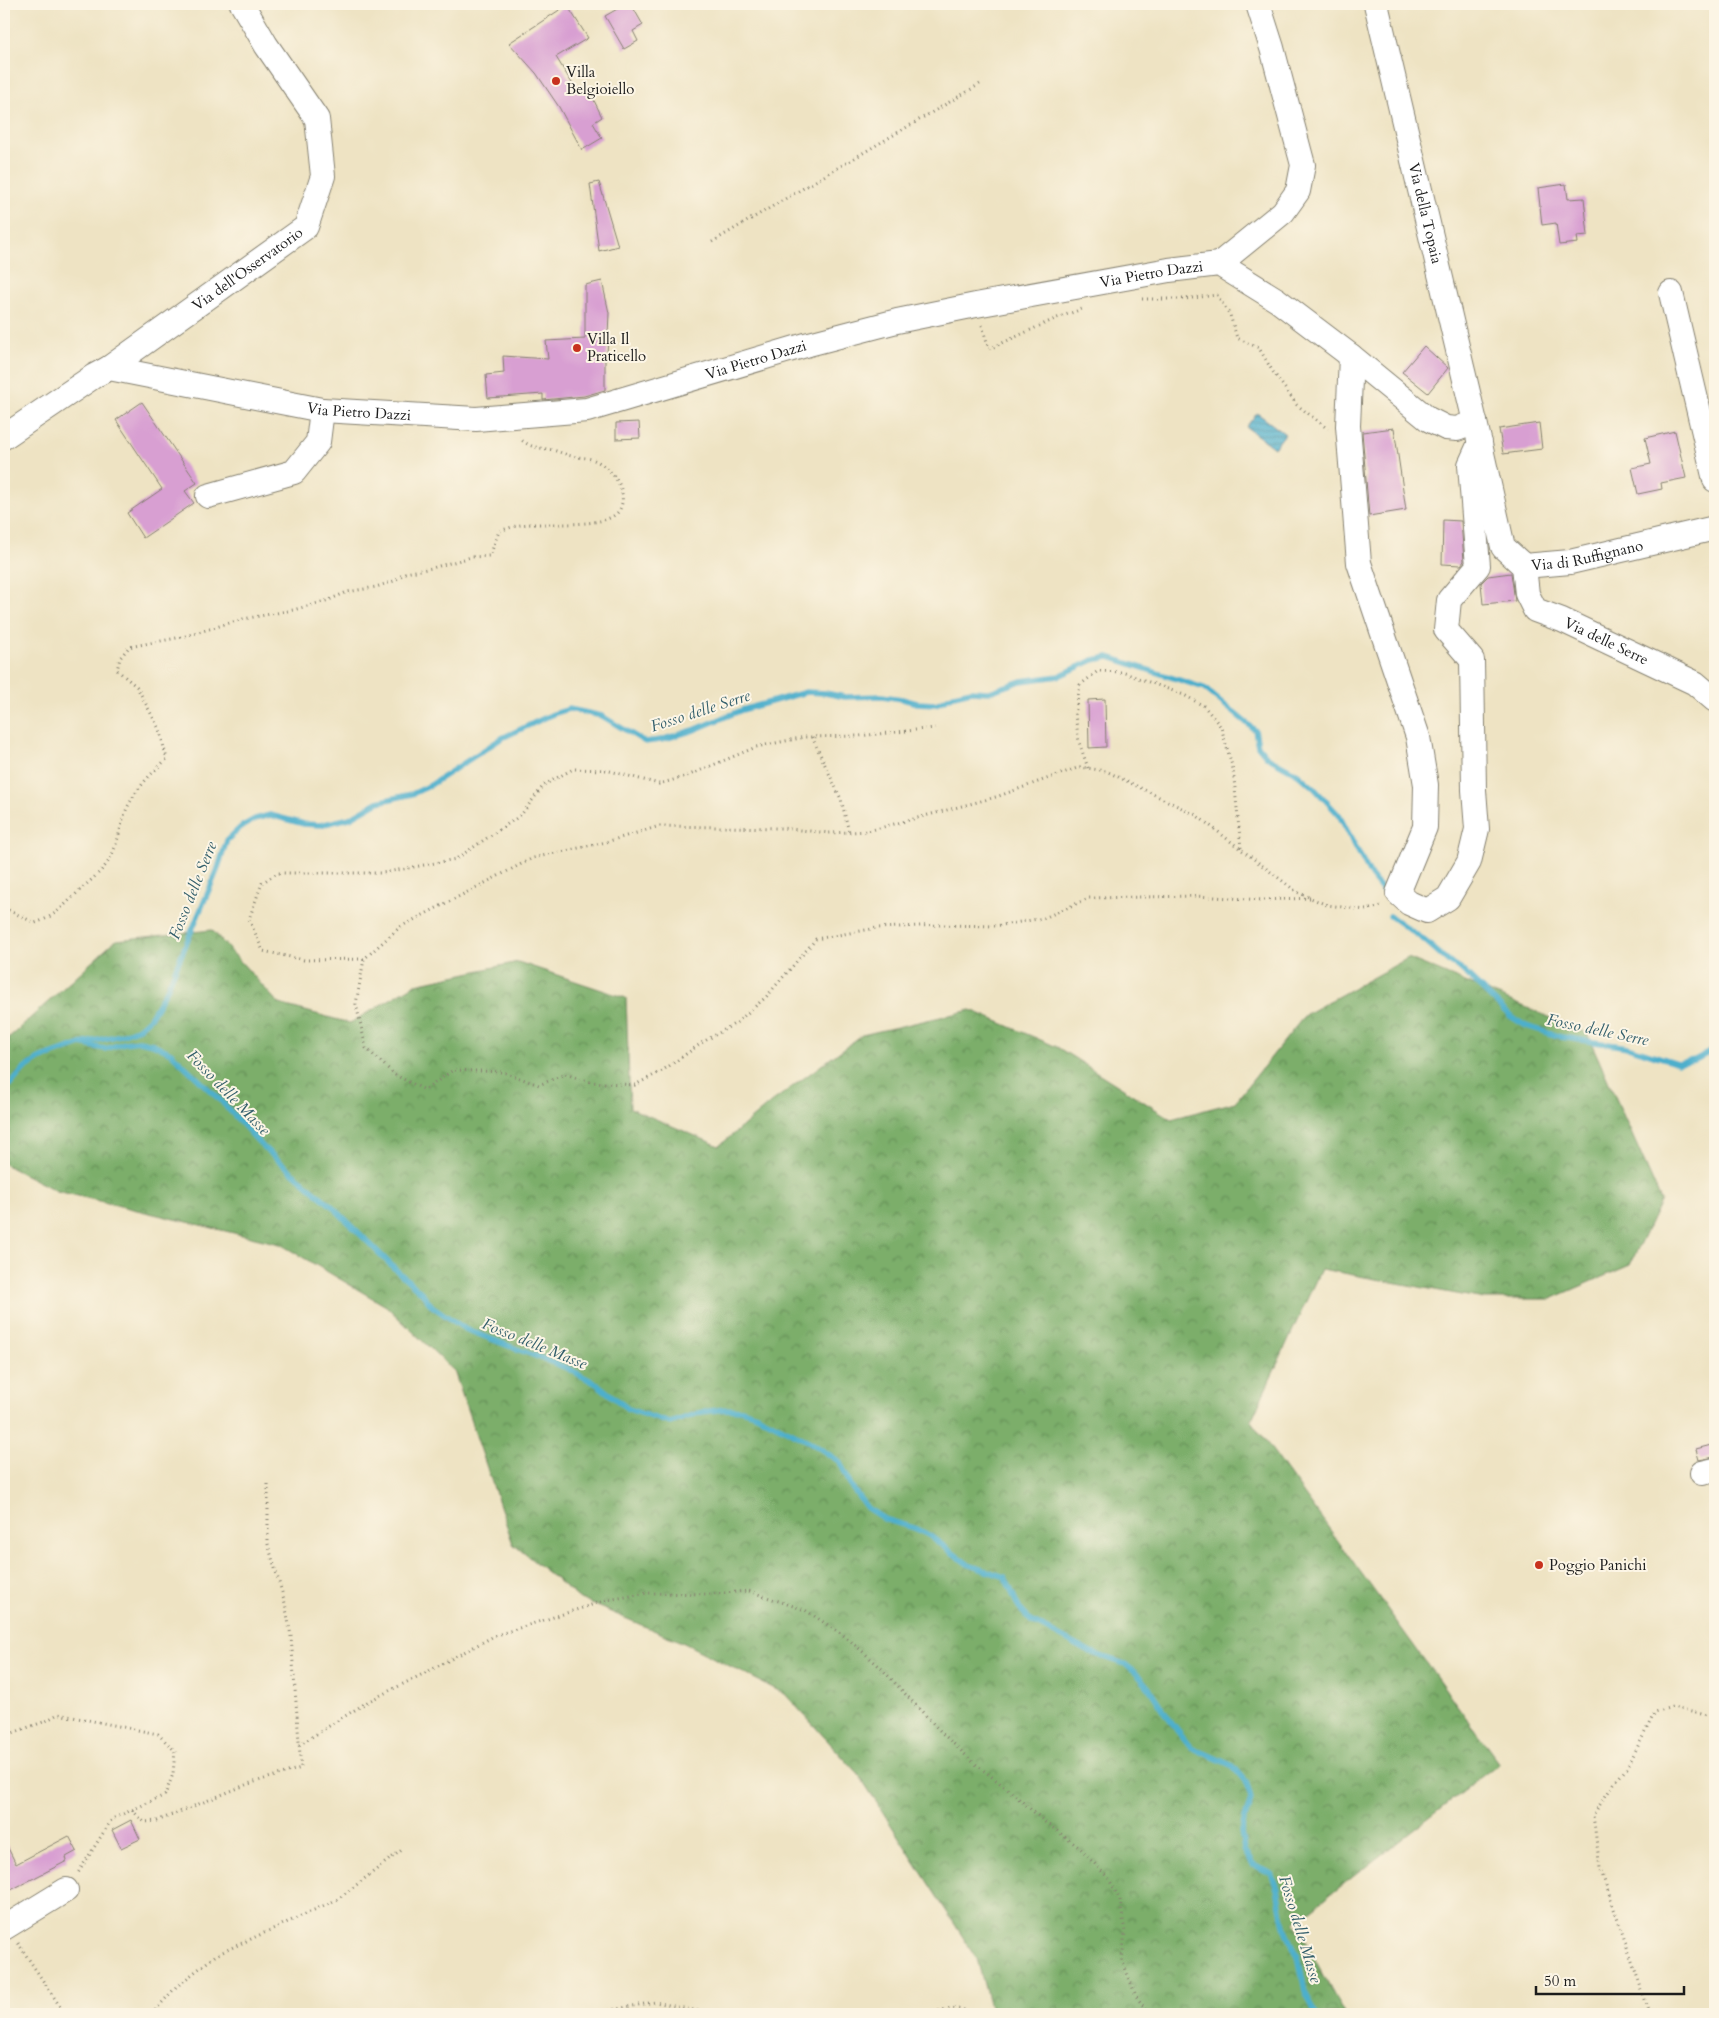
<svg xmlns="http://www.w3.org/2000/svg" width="1719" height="2018" font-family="Cardo,serif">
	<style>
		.forest { fill: url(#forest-crowns); stroke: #4c6543 }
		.water { fill: url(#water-rules); stroke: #346674 }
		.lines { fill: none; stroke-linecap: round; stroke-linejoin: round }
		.stream { stroke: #4dafcc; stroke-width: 5.5 }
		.building { fill: #d89fd2 }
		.minor-casing { stroke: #858070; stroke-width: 26 }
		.path { stroke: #858070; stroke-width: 3; stroke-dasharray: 1 4; stroke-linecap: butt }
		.minor { stroke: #fff; stroke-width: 24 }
		.poi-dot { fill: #c8321e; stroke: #fcf5e5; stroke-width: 2 }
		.labels { text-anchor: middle; stroke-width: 4; stroke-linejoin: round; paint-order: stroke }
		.poi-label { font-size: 15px; fill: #1c1c1c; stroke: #fcf5e5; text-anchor: start }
		.street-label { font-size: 15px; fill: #1c1c1c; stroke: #fcf5e5 }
		.water-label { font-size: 16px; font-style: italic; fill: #325e6b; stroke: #fcf5e5 }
	</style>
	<defs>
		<pattern id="forest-crowns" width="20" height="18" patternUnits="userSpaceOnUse" patternTransform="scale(1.25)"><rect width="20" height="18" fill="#7bae6a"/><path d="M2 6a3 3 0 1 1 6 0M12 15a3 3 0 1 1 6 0" fill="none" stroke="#648d56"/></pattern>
		<pattern id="water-rules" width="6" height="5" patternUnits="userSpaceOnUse" patternTransform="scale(1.25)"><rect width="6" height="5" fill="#4dafcc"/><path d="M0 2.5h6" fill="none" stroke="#3f8ea5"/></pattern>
	</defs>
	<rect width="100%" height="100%" fill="#fcf5e5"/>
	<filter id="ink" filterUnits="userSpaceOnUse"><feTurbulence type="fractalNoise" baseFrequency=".02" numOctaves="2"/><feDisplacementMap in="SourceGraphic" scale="10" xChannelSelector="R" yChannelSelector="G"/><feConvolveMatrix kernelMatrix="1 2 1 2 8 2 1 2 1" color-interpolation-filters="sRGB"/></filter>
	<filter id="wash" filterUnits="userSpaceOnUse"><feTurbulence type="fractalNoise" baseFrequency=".0096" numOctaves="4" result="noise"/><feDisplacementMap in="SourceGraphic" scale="20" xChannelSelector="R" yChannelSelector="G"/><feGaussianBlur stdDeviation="1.12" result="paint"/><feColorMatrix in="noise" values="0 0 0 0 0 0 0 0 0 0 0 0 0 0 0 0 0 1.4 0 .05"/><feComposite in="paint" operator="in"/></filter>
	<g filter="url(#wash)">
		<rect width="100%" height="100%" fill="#eee3c3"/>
		<path class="forest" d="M212 930 279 1004 350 1023 416 984 518 962 626 998 630 1108 719 1146 773 1101 862 1035 971 1010 1057 1047 1171 1119 1235 1102 1306 1014 1408 958 1587 1033 1661 1200 1630 1265 1551 1299H1484L1321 1269 1251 1421 1499 1763 1295 1922 1344 2014H992L977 1959 859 1775 785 1694 684 1643 580 1599 513 1544 454 1371 386 1306 280 1244 57 1191 4 1164V1042L116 940Z"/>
		<path class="water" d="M1257 413 1285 434 1274 448 1246 427Z"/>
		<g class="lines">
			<path class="stream" d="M1390 916 1424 940 1449 962 1462 970 1510 1016 1526 1026 1561 1037 1628 1047 1678 1063 1695 1060 1708 1053 1715 1047
				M81 1044 105 1049 124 1043 139 1041 153 1044 171 1053 221 1101 264 1148 333 1207 395 1269 422 1293 432 1306 465 1329 569 1369 597 1384 628 1409 670 1423 702 1412 726 1409 742 1410 757 1415 810 1442 840 1462 852 1488 867 1508 884 1519 917 1529 930 1536 969 1565 1005 1577 1019 1608 1031 1621 1089 1652 1125 1664 1138 1675 1149 1688 1169 1719 1191 1747 1233 1766 1246 1781 1251 1799 1241 1831 1244 1850 1253 1865 1271 1873 1277 1889 1284 1926 1298 1957 1305 1991 1316 2014
				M4 1087 11 1084 24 1069 39 1059 81 1044 121 1035 139 1028 150 1018 167 989 217 871 227 840 241 827 255 819 270 815 304 824 320 825 350 818 378 802 412 794 429 786 502 738 553 714 569 709 602 716 645 742 661 740 694 730 742 710 806 692 825 693 845 697 882 696 902 699 917 703 936 704 954 695 971 691 989 692 1021 681 1059 676 1093 660 1109 657 1204 688 1255 730 1258 746 1267 757 1298 774 1314 788 1339 815 1371 876 1382 890"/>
		</g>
		<g id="blocks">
			<path class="building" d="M626 4H631L643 25 633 31 638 41 624 49 605 16Z
				M567 5 588 38 556 57 578 93 588 88 602 117 593 123 602 138 582 150 559 107 536 73 509 43Z
				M599 182 618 246 599 251 590 184Z
				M1566 184 1568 199 1584 198 1588 235 1577 236 1578 243 1559 245 1556 223 1542 225 1538 188Z
				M602 281 609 313 607 356H605V390L584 396 543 400V394L488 398 486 375 504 373 503 356 548 359 546 341 585 339V285Z
				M1424 346 1448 368 1428 393 1402 372Z
				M142 402 197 483 185 491 194 503 143 538 127 513 162 489 116 420Z
				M639 422 640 438 616 439V423Z
				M1539 423 1542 449 1503 454 1499 429Z
				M1394 428 1406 510 1369 516 1362 432Z
				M1675 431 1686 478 1661 483 1662 489 1638 494 1632 468 1651 464 1645 438Z
				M1443 520 1461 521 1464 561 1461 565 1442 564Z
				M1511 573 1515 601 1483 604 1481 583 1488 576Z
				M1105 699 1106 747 1089 748 1088 700Z
				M1715 1444V1457L1699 1460 1696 1449Z
				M131 1820 140 1839 121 1848 112 1830Z
				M69 1836 77 1851 66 1857 67 1861 9 1891 4 1882V1840L16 1864Z"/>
		</g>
	</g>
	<g filter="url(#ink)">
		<use href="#blocks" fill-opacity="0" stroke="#858070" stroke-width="1"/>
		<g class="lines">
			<defs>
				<g id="minor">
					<path id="s1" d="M1376 4 1475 422 1503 547 1524 566 1570 562 1715 528"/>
					<path d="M1219 264 1283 212 1298 191 1303 165 1272 48 1258 4"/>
					<path d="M1671 293 1715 480"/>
					<path d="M1351 356 1348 426 1359 563 1418 737 1426 785 1425 827 1398 893 1409 903 1427 911 1448 898 1469 862 1477 829 1474 790 1472 660 1446 630 1449 600 1478 566 1470 465 1480 443"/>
					<path id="s2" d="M109 368 322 410 476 419 587 410 809 344 897 321 976 305 1169 270 1219 264 1277 300 1351 356 1428 419 1446 428 1457 429 1475 422"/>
					<path id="s3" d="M4 437 94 376 109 368 306 227 323 176 317 119 266 45 242 4"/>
					<path d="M208 496 294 472 318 442 322 410"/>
					<path id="s4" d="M1524 566 1527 594 1535 610 1562 620 1695 683 1715 700"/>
					<path d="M1702 1473 1715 1470"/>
					<path d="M4 1928 66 1890"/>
				</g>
			</defs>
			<use href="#minor" class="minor-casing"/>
			<path class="path" d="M712 242 980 84
				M1142 299H1184L1217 295 1230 315 1237 338 1259 348 1273 372 1297 405 1328 429
				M982 325 989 349 1057 318 1082 309
				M812 737 841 799 849 832
				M1088 768 1079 742 1075 715 1080 685 1098 671 1122 672 1184 695 1204 706 1221 727 1233 769 1241 848
				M1310 898 1264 900 1197 896 1089 898 1044 918 996 926 941 925 877 928 816 939 766 997 736 1023 703 1042 662 1071 635 1085 591 1082 565 1074 539 1085 503 1072 453 1070 425 1090 395 1075 366 1048 356 1004 364 959 400 927 533 858 606 842 660 826 781 828 829 833 868 831 996 797 1080 767 1106 771 1196 815 1297 892 1327 905 1365 910 1382 906
				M4 908 35 923C56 916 62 907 77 893 86 884 97 876 105 866 117 851 119 830 125 813 134 791 150 774 167 759L159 729 137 687 117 670 120 658 129 647 182 637 243 619 293 610 329 600 347 592 376 587 394 581 405 573 432 568 471 557 490 556 499 531C506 529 514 526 521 525 542 521 609 531 620 509 629 490 611 467 594 460 587 457 579 458 572 456 566 455 560 452 553 450 538 447 532 449 519 438
				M364 959 304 960 263 951 249 919 262 883 277 873H382L456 859 521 815 544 785 573 769 606 770 659 784 687 776 756 747 805 737 859 736 935 728
				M4 1736 46 1721 58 1714 158 1734 175 1751 173 1774 165 1795 112 1819 78 1873
				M299 1745 369 1701 427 1672 494 1636 607 1600 649 1593 712 1594 749 1591 805 1610 846 1637 879 1666 943 1734 973 1762 1010 1791 1045 1822 1080 1848 1109 1879 1120 1900 1125 1932 1122 1960 1136 1996 1149 2014
				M132 1810 144 1822 157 1821 248 1784 301 1768 291 1636 285 1603 268 1544V1482
				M18 1943 65 2014
				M152 2014 176 1987 216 1955 338 1899 403 1849
				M589 2014 655 2002 712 2014
				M924 2014 951 2008 992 2014
				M1650 2014 1600 1868 1593 1815 1615 1782 1627 1768 1655 1712 1672 1707 1701 1713 1715 1718"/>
			<use href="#minor" class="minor"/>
		</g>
	</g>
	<g class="poi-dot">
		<circle cx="556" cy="81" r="5"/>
		<circle cx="577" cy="348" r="5"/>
		<circle cx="1539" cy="1565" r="5"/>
	</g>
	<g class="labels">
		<g class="poi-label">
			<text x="566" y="77">Villa<tspan x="566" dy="17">Belgioiello</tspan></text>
			<text x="587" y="344">Villa Il<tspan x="587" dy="17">Praticello</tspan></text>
			<text x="1549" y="1570">Poggio Panichi</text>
		</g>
		<g class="street-label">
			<text dy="5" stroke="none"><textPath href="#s1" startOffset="215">Via della Topaia</textPath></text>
			<text dy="5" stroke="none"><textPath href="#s3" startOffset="296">Via dell'Osservatorio</textPath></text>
			<text dy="5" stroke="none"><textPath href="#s2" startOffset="1064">Via Pietro Dazzi</textPath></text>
			<text dy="5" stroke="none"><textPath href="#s2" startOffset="659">Via Pietro Dazzi</textPath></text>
			<text dy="5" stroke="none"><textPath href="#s2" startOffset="254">Via Pietro Dazzi</textPath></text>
			<text dy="5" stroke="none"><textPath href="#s1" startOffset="650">Via di Ruffignano</textPath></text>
			<text dy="5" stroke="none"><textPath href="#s4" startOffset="124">Via delle Serre</textPath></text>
		</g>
		<g class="water-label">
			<text transform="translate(700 710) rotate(-18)" y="6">Fosso delle Serre</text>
			<text transform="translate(192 890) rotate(-68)" y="6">Fosso delle Serre</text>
			<text transform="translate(1598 1029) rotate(12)" y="6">Fosso delle Serre</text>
			<text transform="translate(229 1092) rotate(46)" y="6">Fosso delle Masse</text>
			<text transform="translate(535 1343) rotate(22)" y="6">Fosso delle Masse</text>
			<text transform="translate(1301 1929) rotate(73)" y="6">Fosso delle Masse</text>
		</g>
	</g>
	<rect width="1719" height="2018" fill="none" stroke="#fcf5e5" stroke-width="20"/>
	<path d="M1536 1986v8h148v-8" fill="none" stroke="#1c1c1c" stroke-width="2.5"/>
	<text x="1544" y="1986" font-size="15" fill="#1c1c1c" stroke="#fcf5e5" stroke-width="4" paint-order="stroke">50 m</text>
</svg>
